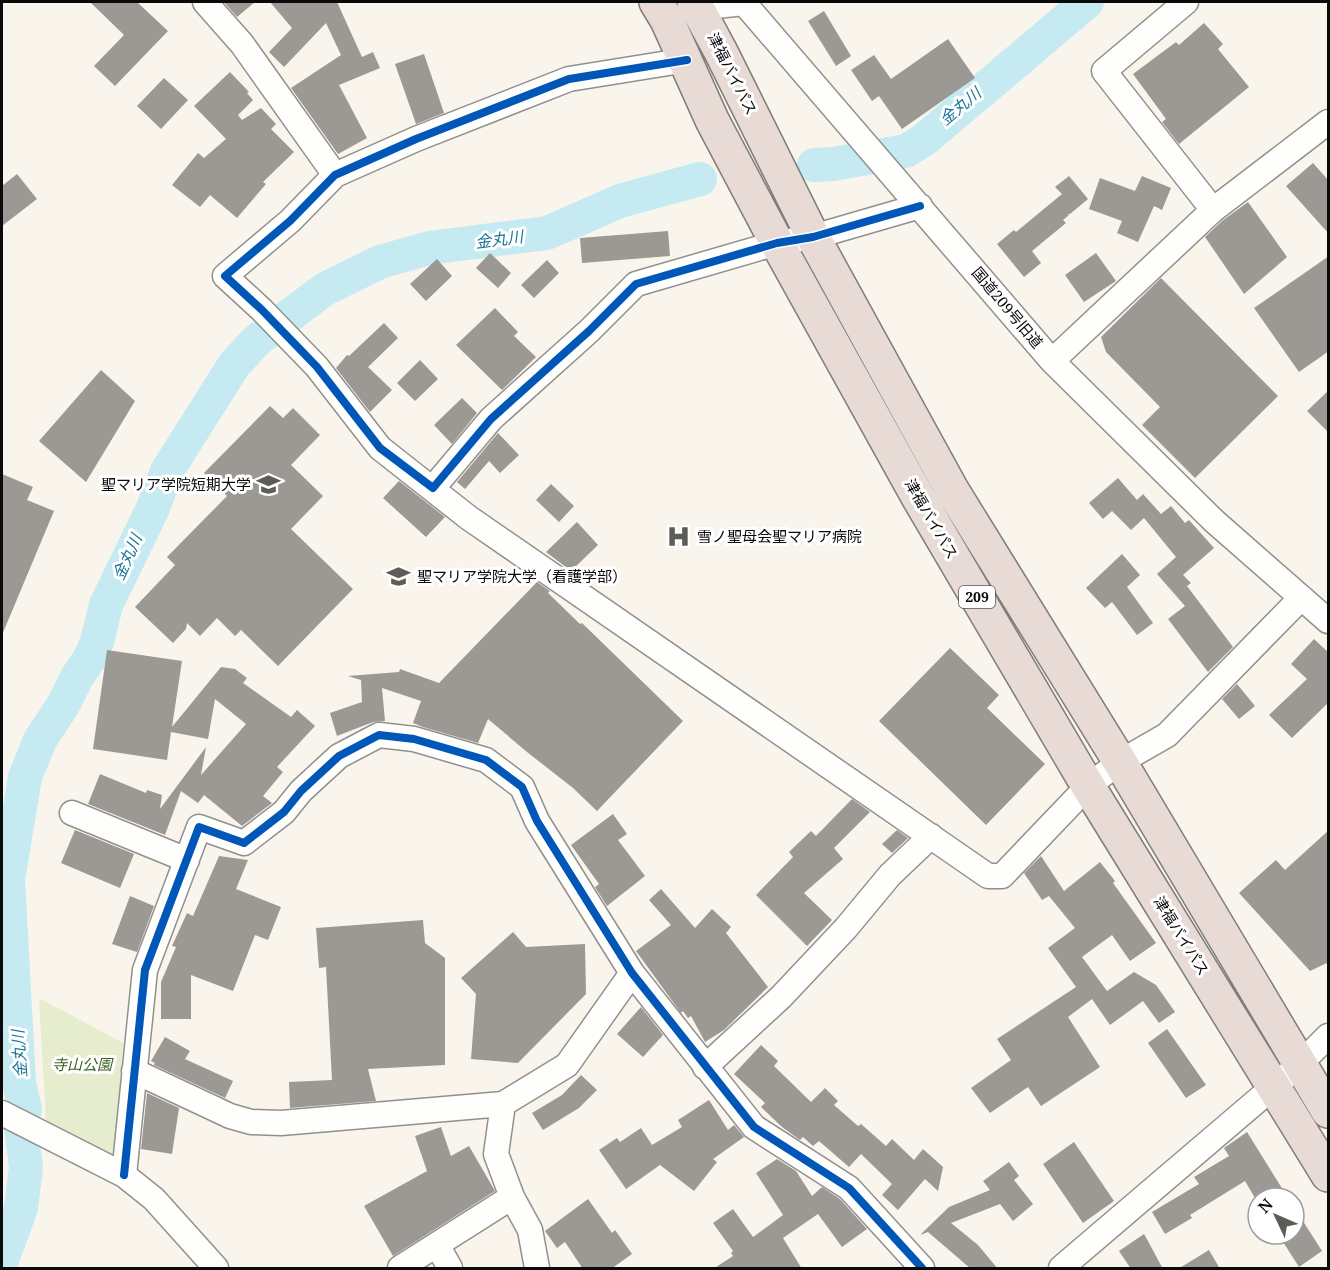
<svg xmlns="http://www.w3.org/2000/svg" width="1330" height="1270" font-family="'Noto Serif','Noto Sans JP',serif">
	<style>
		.green { fill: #e6edce }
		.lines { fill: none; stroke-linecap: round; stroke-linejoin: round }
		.river { stroke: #c5eaf2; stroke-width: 34 }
		.building { fill: #9c9894 }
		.minor-casing { stroke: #92908c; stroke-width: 27 }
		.highway-casing { stroke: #7f7d7a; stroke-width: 36 }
		.minor { stroke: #fefefc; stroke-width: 24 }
		.highway { stroke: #e8dad4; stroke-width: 33 }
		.cycleway-casing { stroke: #fff; stroke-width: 11 }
		.cycleway { stroke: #0057b8; stroke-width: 8 }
		.labels { text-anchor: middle; stroke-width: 6; stroke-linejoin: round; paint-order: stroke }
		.shield { fill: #fff; stroke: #545454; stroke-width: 1.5 }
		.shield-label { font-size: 14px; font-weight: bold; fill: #0a0a0a }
		.street-label { font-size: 15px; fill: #0a0a0a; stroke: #fff }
		.poi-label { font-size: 15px; fill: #0a0a0a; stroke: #fff; text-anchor: start }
		.park-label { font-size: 15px; font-style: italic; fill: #375f1e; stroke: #fff }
		.water-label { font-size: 16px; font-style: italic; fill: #197697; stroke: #fff }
	</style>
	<rect width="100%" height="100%" fill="#f9f5ed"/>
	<path class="green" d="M39 998 123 1043 114 1161 46 1121Z"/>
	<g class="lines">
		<path class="river" d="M814 165 834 164 906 151 925 139 1087 2
			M2 1260 21 1208 26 1167 21 1127 25 1109 19 1083 8 879 25 777 40 740 63 705 77 677 90 658 97 642 106 605 153 508 167 471 234 365 257 340 325 289 380 262 429 248 547 233 620 201 700 179"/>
	</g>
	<path class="building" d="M90 2H137L168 31 115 86 94 66 124 35Z
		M224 2H255L237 17Z
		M270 2H337L362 57 373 52 380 68 339 85 367 138 338 154 291 88 341 55 326 23 284 67 269 52 292 28Z
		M824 11 851 56 836 66 808 21Z
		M1204 23 1223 44 1218 49 1249 87 1179 144 1162 122 1166 119 1133 74 1176 42 1179 45Z
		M948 39 975 78 902 129 879 96 872 101 851 70 874 55 891 79Z
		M424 54 444 113 416 124 395 64Z
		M230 72 249 92 247 93 253 100 238 115 242 120 261 108 276 124 271 129 294 152 263 182 266 184 237 218 210 195 200 207 172 185 198 153 204 158 226 139 194 106Z
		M164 78 188 100 161 129 137 106Z
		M1313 163 1329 181V234L1286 186Z
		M17 174 37 199 2 226V186Z
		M1069 176 1088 199 1070 214H1068L1069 215 1063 220 1066 223 1032 251 1041 263 1024 277 997 244 1014 230 1016 232 1062 194 1055 187Z
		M1142 176 1171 188 1162 210 1154 206 1138 242 1117 233 1122 221 1089 209 1100 178 1135 191Z
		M1248 202 1287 257 1244 294 1205 237 1222 221Z
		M668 231 670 256 582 263 580 238Z
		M490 253 511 273 498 288 476 268Z
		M1096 253 1116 281 1084 302 1065 275Z
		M1329 256V351L1299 372 1254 308Z
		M437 259 452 276 426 301 410 284Z
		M547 260 559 273 534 298 521 285Z
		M1161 278 1278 396 1195 478 1142 425 1160 407 1106 352 1101 337Z
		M495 308 518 332 514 336 536 357 502 390 456 345Z
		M384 323 398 338 368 367 392 390 370 412 336 368 347 355 349 356Z
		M420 360 438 379 415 401 397 383Z
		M101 370 135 401 86 482 39 441Z
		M1329 390V433L1307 411Z
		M462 398 477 413 452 444 434 425Z
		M270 406 283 418 293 408 320 435 291 465 323 496 291 529 353 589 278 666 241 630 235 636 217 618 200 636 187 623 186 629 173 643 135 607 175 565 167 557 227 496 204 473Z
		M498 433 519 455 500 473 489 461 465 489 457 482Z
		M2 474 33 487 27 500 54 511 2 635Z
		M1118 478 1137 500 1143 494 1161 514 1171 506 1185 523 1189 520 1214 548 1183 575 1191 583 1187 586 1233 647 1208 672 1168 619 1185 606 1157 574 1176 557 1144 518 1131 530 1112 511 1103 519 1089 503Z
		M399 481 445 517 426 537 383 498Z
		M551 484 574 506 559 522 536 500Z
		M577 522 598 545 571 571 546 552Z
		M1122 554 1140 575 1127 587 1153 623 1137 635 1112 602 1105 608 1086 588Z
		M537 582 550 591 548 593 580 624 582 623 683 721 597 811 573 788 527 752 488 719 478 743 423 727 413 723 421 701 382 688 385 721 373 722 337 736 330 713 362 702 361 680 348 676 399 672 400 669 439 683Z
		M1314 639 1329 653V702L1292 738 1269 715 1307 679 1291 664Z
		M950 648 999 695 987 708 1045 764 986 825 879 721Z
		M107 650 182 661 172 727 221 667 235 669 247 678 243 683 291 717 297 710 315 726 277 767 283 772 263 796 272 803 242 826 204 795 198 803 181 791 165 835 88 804 100 774 146 793 147 790 162 795 160 809 206 747 201 775 246 724 215 699 208 739 171 732 167 760 93 749Z
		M1237 684 1255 706 1239 719 1222 699Z
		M852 799 870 812 834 848 843 859 804 893 832 920 807 946 756 895 793 857 789 852 811 831 816 836Z
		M613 814 627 834 618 840 645 876 607 906 595 887 599 884 571 845Z
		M75 830 134 854 120 888 61 863Z
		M897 830 908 838 892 853 882 844Z
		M1329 830V962L1310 971 1239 893 1276 860 1285 870Z
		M219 856 248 860 236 889 281 907 268 940 255 935 233 991 191 975V1019H161V982L176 947 172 946 187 913 193 916Z
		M1041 856 1064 891 1100 862 1115 881 1113 883 1156 943 1130 961 1112 935 1082 957 1107 991 1134 972 1156 985 1175 1012 1159 1023 1143 1001 1110 1025 1092 999 1068 1017 1100 1067 1041 1106 1028 1087 990 1113 971 1088 1011 1060 997 1039 1076 987 1048 948 1075 928 1049 896 1042 900 1024 873Z
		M661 889 695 928 712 909 731 927 726 933 768 987 724 1030 705 1042 691 1016 688 1018 683 1011 681 1013 636 951 671 925 649 900Z
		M130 896 154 906 137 952 112 944Z
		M423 920 425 943 445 958V1065L368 1069 376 1101 290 1108 289 1082 332 1080 326 967 319 968 316 928Z
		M513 932 526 947 585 944 586 994 518 1063 471 1059 476 994 461 978Z
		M641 1007 663 1035 643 1057 617 1034Z
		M1167 1029 1206 1085 1186 1098 1148 1043Z
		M165 1037 190 1051 185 1059 233 1081 225 1098 154 1065 155 1063 151 1061Z
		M761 1045 778 1061 774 1066 811 1102 825 1088 838 1101 834 1105 858 1126 861 1124 886 1146 892 1139 914 1160 923 1149 943 1167 938 1191 925 1179 898 1210 882 1195 892 1184 861 1154 849 1167 819 1141 813 1146 803 1137 800 1140 782 1127 761 1107 765 1103 734 1074Z
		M581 1075 597 1090 579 1108 543 1130 532 1113 562 1095Z
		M147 1093 179 1108 172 1154 141 1149Z
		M709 1100 728 1130 734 1125 744 1137 713 1159 717 1162 694 1191 660 1165 626 1189 599 1150 617 1138 620 1142 641 1128 652 1145 682 1127 678 1120Z
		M441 1127 451 1156 469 1146 495 1191 393 1256 364 1206 427 1171 415 1136Z
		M1247 1132 1288 1198H1255L1245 1181 1190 1215 1192 1218 1165 1234 1152 1212 1199 1184 1194 1177 1229 1156 1224 1148Z
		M1074 1142 1114 1201 1083 1223 1043 1164Z
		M777 1159 796 1171 812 1196 822 1187 840 1199 867 1229 842 1247 818 1214 783 1238 802 1269H713L733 1256 731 1253 733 1251 713 1223 733 1209 753 1237 783 1215 756 1173Z
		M1009 1162 1019 1176 1014 1180 1033 1204 1013 1221 1000 1204 951 1223 978 1245 998 1269H971L928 1232 920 1235 949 1207 990 1190 983 1181Z
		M588 1199 612 1233 615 1230 632 1254 611 1269H583L565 1242 557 1248 545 1231Z
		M1294 1207 1322 1251 1299 1267 1278 1234H1294Z
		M1144 1234 1149 1243 1163 1269H1131L1119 1251Z
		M1209 1250 1220 1269H1178Z"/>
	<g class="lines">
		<defs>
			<path id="minor" d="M205 2 242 44 335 175
				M1186 2 1104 71 1213 210
				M698 8 744 3 1052 361 1214 521 1328 621
				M687 60 569 79 416 139 335 175 290 221 225 276 262 310 317 367 380 448 469 518 988 876H1002L1088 786 1120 762 1167 735 1301 598
				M1052 361 1213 210 1328 122
				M433 488 491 419 589 331 636 284 777 243 813 237 920 206
				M72 813 187 860
				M705 1067 781 997 846 928 890 875 931 836
				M134 1071 230 1116 251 1122 281 1123 503 1104 567 1065 632 973
				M503 1104 496 1154 512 1197 530 1230 537 1268
				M2 1113 124 1175 154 1199 216 1268
				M124 1175 145 970 199 827 244 843 284 812 301 791 339 756 379 735 414 739 486 760 522 787 537 821 632 973 754 1127 849 1188 922 1268
				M437 1245 450 1268
				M400 1268 512 1197
				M1061 1268 1300 1064 1328 1036"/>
			<path id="highway" d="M656 2 667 20 712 120 777 243 918 497 1088 786 1328 1175
				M694 2 721 52 813 237 952 490 1120 762 1328 1111"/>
		</defs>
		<use href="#minor" class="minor-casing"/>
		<use href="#highway" class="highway-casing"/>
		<use href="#minor" class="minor"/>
		<use href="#highway" class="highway"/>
		<defs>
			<path id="cycleway" d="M687 60 569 79 416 139 335 175 290 221 225 276 262 310 317 367 380 448 433 488 491 419 589 331 636 284 777 243 813 237 920 206
				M124 1175 145 970 199 827 244 843 284 812 301 791 339 756 379 735 414 739 486 760 522 787 537 821 632 973 754 1127 849 1188 922 1268"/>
		</defs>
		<use href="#cycleway" class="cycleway-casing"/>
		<use href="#cycleway" class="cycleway"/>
	</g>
	<defs>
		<symbol id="university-bare" viewBox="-9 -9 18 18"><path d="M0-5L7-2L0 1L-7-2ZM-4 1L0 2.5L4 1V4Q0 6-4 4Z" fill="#5e5c59" stroke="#fff" stroke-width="2.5" paint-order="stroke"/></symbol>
		<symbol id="hospital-bare" viewBox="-9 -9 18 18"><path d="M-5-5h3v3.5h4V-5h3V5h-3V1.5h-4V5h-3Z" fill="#5e5c59" stroke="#fff" stroke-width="2.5" paint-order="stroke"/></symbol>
	</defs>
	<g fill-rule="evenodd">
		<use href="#university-bare" x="252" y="468" width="33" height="33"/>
		<use href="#hospital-bare" x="662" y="520" width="33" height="33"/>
		<use href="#university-bare" x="382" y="560" width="33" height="33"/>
	</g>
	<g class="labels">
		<rect class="shield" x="959" y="586" width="36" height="22" rx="4.5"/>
		<g class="shield-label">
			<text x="977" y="602">209</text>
		</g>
		<g class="street-label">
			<text transform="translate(732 74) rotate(63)" y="5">津福バイパス</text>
			<text transform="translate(1007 308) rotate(50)" y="5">国道209号旧道</text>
			<text transform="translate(931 519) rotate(60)" y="5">津福バイパス</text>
			<text transform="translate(1181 936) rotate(58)" y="5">津福バイパス</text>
		</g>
		<g class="poi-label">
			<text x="251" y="490" text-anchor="end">聖マリア学院短期大学</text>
			<text x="697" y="542">雪ノ聖母会聖マリア病院</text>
			<text x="417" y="582">聖マリア学院大学（看護学部）</text>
		</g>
		<g class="park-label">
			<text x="82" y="1070">寺山公園</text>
		</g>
		<g class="water-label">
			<text transform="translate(960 106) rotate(-40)" y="6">金丸川</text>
			<text transform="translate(499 239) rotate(-7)" y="6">金丸川</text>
			<text transform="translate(127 557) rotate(-66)" y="6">金丸川</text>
			<text transform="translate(19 1054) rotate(-94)" y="6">金丸川</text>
		</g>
	</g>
	<rect width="1330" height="1270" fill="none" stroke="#0a0a0a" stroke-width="6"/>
	<g transform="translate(1276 1216) rotate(314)"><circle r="28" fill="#ffffff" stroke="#9d9d9d" stroke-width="1.5"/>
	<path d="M0-4.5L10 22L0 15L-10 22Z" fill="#5e5c59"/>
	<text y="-9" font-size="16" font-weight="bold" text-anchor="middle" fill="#0a0a0a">N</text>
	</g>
</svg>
